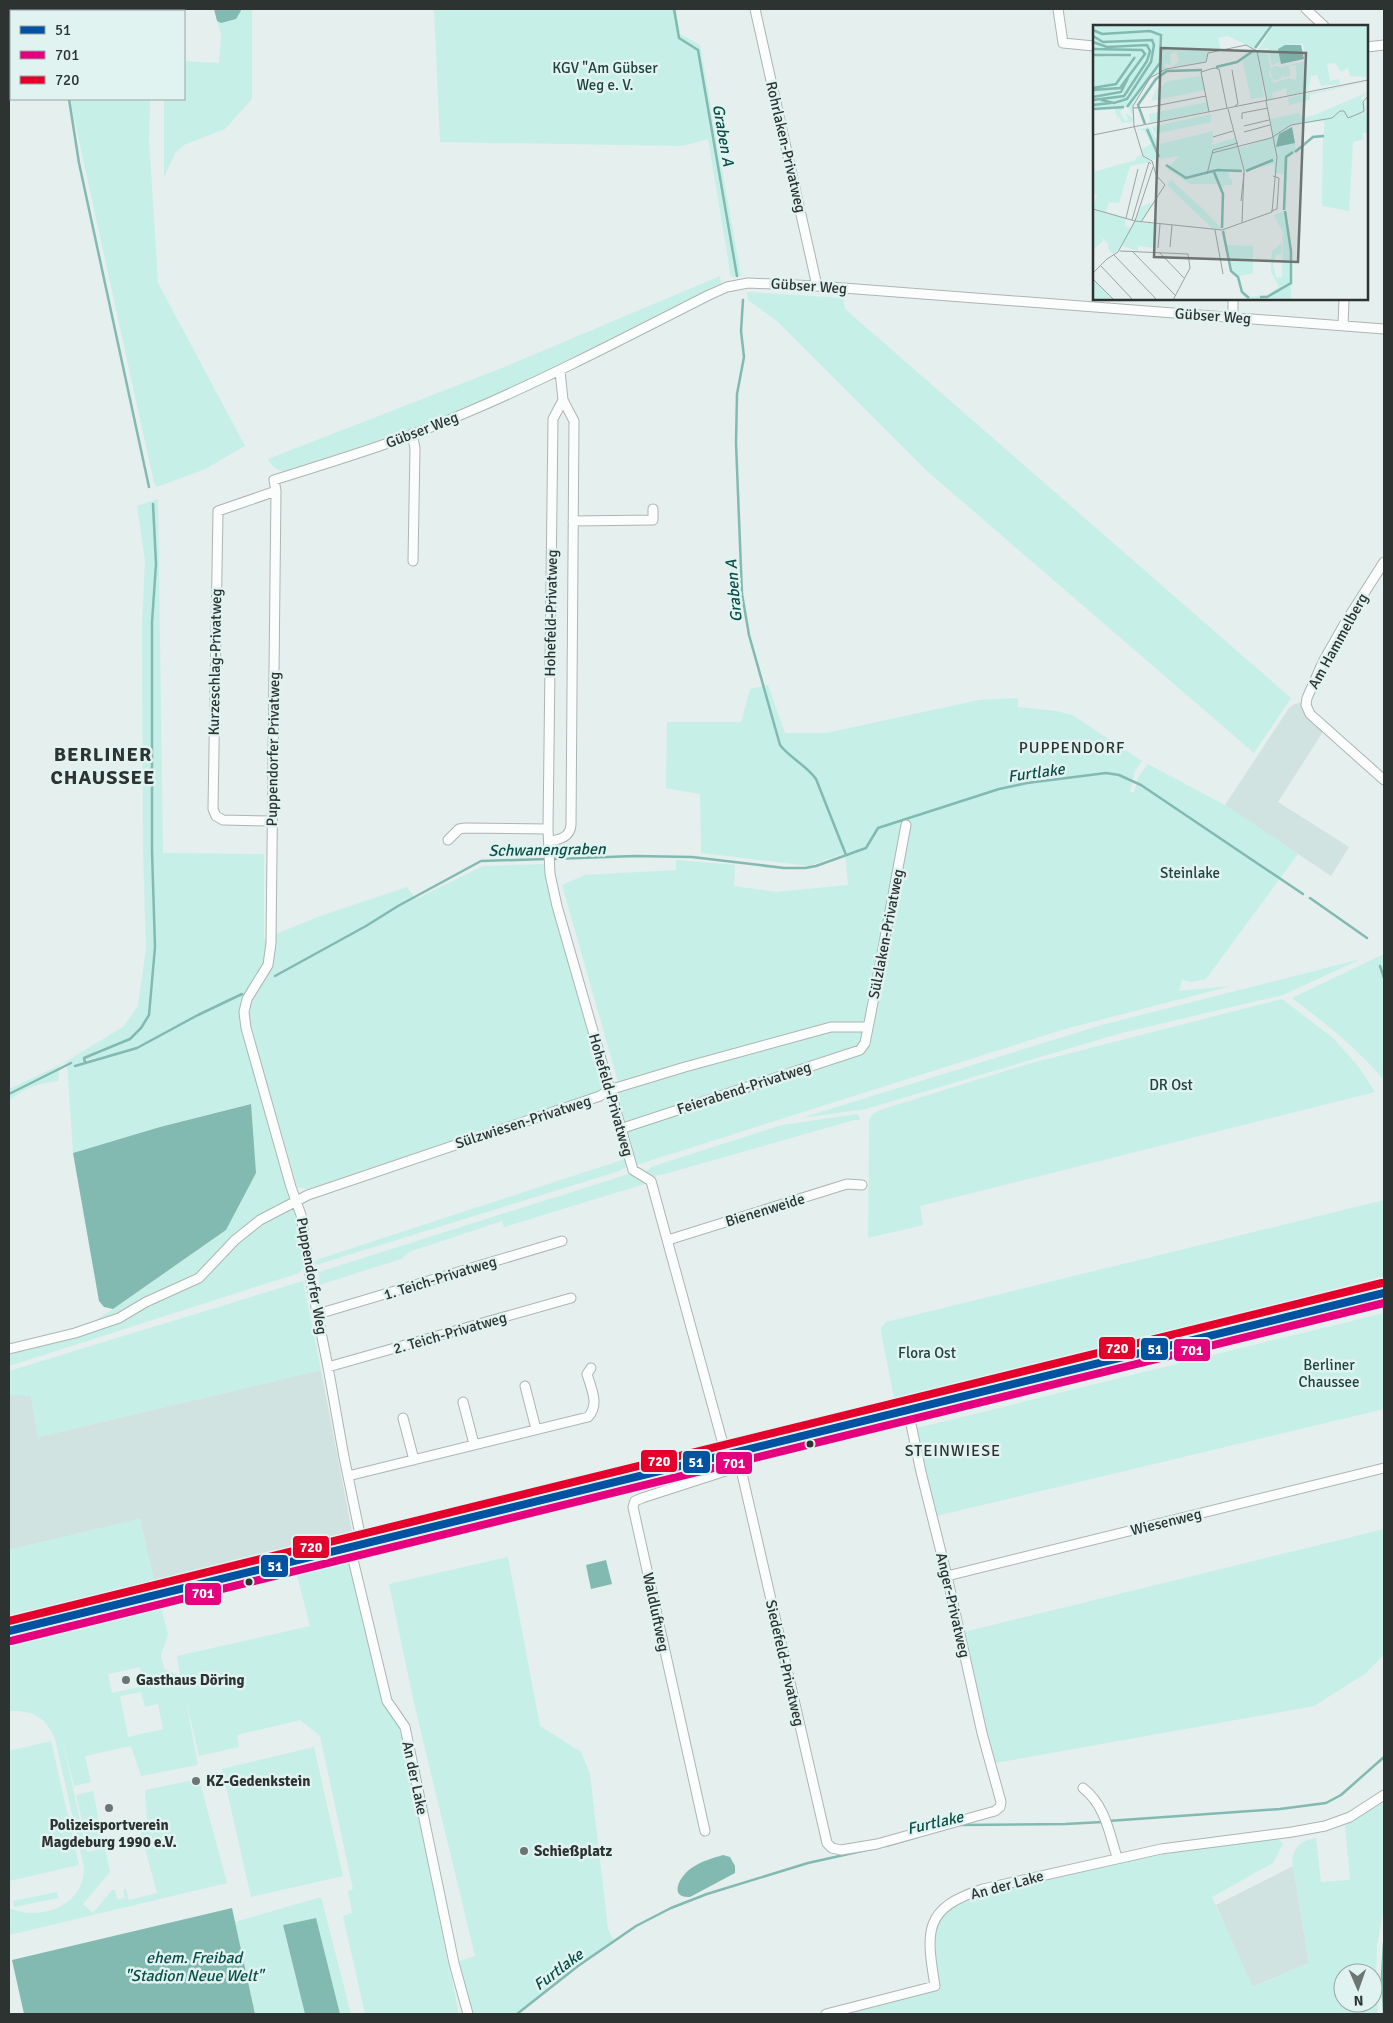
<svg xmlns="http://www.w3.org/2000/svg" width="1393" height="2023" font-family="Signika,sans-serif">
	<style>
		.built { fill: #d0e3e0 }
		.green { fill: #c6efe8; fill-rule: evenodd }
		.water { fill: #82bab1 }
		.lines { fill: none; stroke-linecap: round; stroke-linejoin: round }
		.stream { stroke: #82bab1; stroke-width: 2.5 }
		.street-casing { stroke: #adb5b3; stroke-width: 11 }
		.primary-casing { stroke: #adb5b3; stroke-width: 16 }
		.street { stroke: #fbfdfc; stroke-width: 9 }
		.primary { stroke: #fbfdfc; stroke-width: 14 }
		.bus-1-casing { stroke: #e1f3f0; stroke-width: 11 }
		.bus-2-casing { stroke: #e1f3f0; stroke-width: 11 }
		.bus-3-casing { stroke: #e1f3f0; stroke-width: 11 }
		.bus-1 { stroke: #0152a1; stroke-width: 8 }
		.bus-2 { stroke: #e5007d; stroke-width: 8 }
		.bus-3 { stroke: #e4002b; stroke-width: 8 }
		.bus-dot { fill: #2c3331; stroke: #e1f3f0; stroke-width: 2 }
		.poi-dot { fill: #6d7573; stroke: #e1f3f0; stroke-width: 2 }
		.labels { text-anchor: middle; stroke-width: 5; stroke-linejoin: round; paint-order: stroke }
		.park-label { font-size: 15px; fill: #1e423c; stroke: #e1f3f0 }
		.street-label { font-size: 15px; fill: #2c3331; stroke: #e1f3f0 }
		.poi-label { font-size: 15px; font-weight: bold; fill: #2c3331; stroke: #e1f3f0; text-anchor: start }
		.water-label { font-size: 16px; font-style: italic; fill: #094e46; stroke: #e1f3f0 }
		.neighbourhood-label { font-size: 16px; letter-spacing: 1px; fill: #2c3331; stroke: #e1f3f0 }
		.district-label { font-size: 20px; font-weight: bold; letter-spacing: 1px; fill: #2c3331; stroke: #e1f3f0 }
		.inset-river { fill: none; stroke: #82bab1; stroke-width: 2.5 }
		.inset-road { fill: none; stroke: #9ba4a2; stroke-width: 1 }
		.view { fill: #6d7573; fill-opacity: 0.15; stroke: #6d7573; stroke-width: 2.5 }
		.inset-edge { fill: none; stroke: #2c3331; stroke-width: 2.5 }
		.line-badge { stroke: #e1f3f0; stroke-width: 2 }
		.badge-label { font-size: 14px; text-anchor: middle; font-weight: bold; fill: #fff }
	</style>
	<rect width="100%" height="100%" fill="#e5efed"/>
	<path class="built" d="M1306 701V705L1326 727 1278 802 1349 847 1331 876 1225 805 1289 708 1295 704Z
		M321 1370 352 1532 154 1581 140 1519 9 1550V1395H31L38 1437Z
		M1293 1866 1309 1963 1252 1987 1216 1905Z"/>
	<path class="green" d="M242 9H252V99L225 129 184 145 176 152 164 177V99H184V61L219 63 221 34 217 21 221 23 242 11Z
		M434 9H676L680 34 700 45 741 276 731 277 708 139 682 146 440 142Z
		M71 99H150L149 140 158 283 245 446 205 469 157 487 154 483 72 109Z
		M720 276 721 283 500 394 415 428 285 472C276 470 272 467 268 459L502 368Z
		M747 292 843 298 845 309 1291 698 1254 753 927 471 777 321 748 300Z
		M158 499 163 853 264 854V939L320 916 407 887 416 899 483 866 545 864 548 892 605 1087 602 1091 308 1189 297 1187 272 1099 263 1101 288 1193 296 1217 304 1266 299 1273 9 1366V1349L75 1333 113 1309 226 1230 250 1104 160 1127 73 1153 67 1062 60 1065 58 1081C39 1083 23 1088 9 1101V1089L11 1088 60 1065 123 1027 138 1006 146 948 143 850 142 623 145 561 137 506Z
		M768 685 785 733H826L979 700 1018 698V707L1056 711 1072 715 1142 761 1135 771 1130 792H1134L1139 776 1148 764 1230 808 1298 854 1206 979 1191 982 1182 980 1179 991 1231 986 1065 1029 636 1165 616 1096 618 1082 562 885 585 875 676 870V860L735 865 734 886 776 892 848 885 845 853 809 866 701 853 700 794 666 788 667 722H741L750 689Z
		M1384 954V1080C1357 1048 1325 1023 1292 998Z
		M1361 959 1283 995 1121 1033 866 1109 801 1118 1102 1025Z
		M1282 999 1333 1038 1358 1066 1375 1092 920 1206 923 1225 868 1238 869 1121 872 1115 880 1110 1028 1064Z
		M858 1114 860 1120H854L661 1175 652 1176 646 1172 651 1167 782 1125Z
		M625 1159 628 1166 619 1171 316 1265 313 1264 316 1260Z
		M629 1174 648 1183 504 1227 502 1221 409 1252 401 1259 319 1285V1272Z
		M1384 1200V1276L895 1403 881 1332V1328L886 1322Z
		M303 1281 321 1370 38 1437 31 1396 9 1395V1371Z
		M1384 1313V1409L936 1516 917 1428Z
		M140 1519 154 1581 9 1617V1550Z
		M1384 1529V1655L1366 1673 1314 1706 990 1764 960 1633Z
		M508 1557 540 1726 581 1752 590 1774 608 1929 614 1941 578 1966 520 2011 521 2014H468L454 1963 475 1956 414 1703 389 1584Z
		M352 1560 387 1701 405 1727 400 1728 459 2014H365L343 1916 352 1913 348 1891 353 1889 320 1736 300 1720 237 1735 239 1747 199 1756 185 1696 198 1765 141 1776 131 1746 85 1756 91 1782 74 1786 62 1738 87 1852 105 1848 110 1872 83 1904 93 1913 112 1890H115L117 1899 125 1898 123 1890 126 1889 129 1900 157 1893 138 1822 147 1820 145 1790 199 1779 227 1883 9 1935V1908C40 1922 85 1906 84 1867L55 1739C46 1717 33 1710 9 1711V1642L160 1604 168 1634 161 1655 164 1669 180 1676 177 1656 310 1626 297 1575ZM140 1667 144 1686 112 1693 108 1674ZM141 1692 145 1707 158 1704 163 1729 128 1737 120 1696Z
		M51 1741 79 1865 9 1881V1751Z
		M314 1747 343 1876 251 1897 222 1769Z
		M93 1791 103 1842 88 1846 76 1795Z
		M1384 1799V1906L1377 1946 1376 1979 1378 2014H826L939 1985C934 1957 925 1926 952 1906 958 1902 966 1899 973 1896L1152 1854 1278 1838 1283 1844 1273 1863 1212 1897 1253 1987 1309 1963 1292 1859C1296 1844 1302 1841 1316 1838L1321 1882 1350 1880 1345 1823ZM1343 1973H1373V2003H1343Z
		M57 1892 58 1898 14 1907 13 1901Z
		M321 1897 351 2014H340L315 1918 283 1925 305 2014H255L235 1922Z"/>
	<path class="water" d="M214 9H242L236 19 221 23 217 21Z
		M251 1104 256 1173 226 1230 113 1309 104 1307 99 1301 73 1153 160 1127Z
		M606 1560 612 1584 591 1589 586 1565Z
		M723 1855 730 1857 735 1866V1873L690 1897C666 1898 682 1873 693 1867 702 1861 713 1858 723 1855Z
		M232 1908 255 2014H24L12 1960Z
		M316 1918 340 2014H305L283 1925Z"/>
	<g class="lines">
		<path class="stream" d="M68 9V11
			M674 9 679 38 698 50 737 276
			M69 99 79 163 149 487
			M743 300 741 331 744 357 737 394 736 443 742 594 749 635 780 745C790 758 806 765 816 779L846 855
			M552 859 635 856 692 857 784 868H805L816 866 866 848 878 828 999 789 1027 783 1106 773 1119 775 1141 785 1303 894
			M1310 898 1367 938
			M1380 966 1384 978
			M275 976 366 926 398 906 481 861 547 859
			M85 1062 84 1058 130 1039 141 1028 149 1015 155 947 152 851V622L156 564 153 504
			M75 1066 137 1048 198 1015 242 994
			M9 1094 71 1063
			M1108 1821 1280 1809 1326 1803 1341 1795 1384 1757
			M961 1825 1065 1824 1103 1822
			M886 1846 917 1837
			M517 2014 578 1966 636 1926 671 1908 707 1894 808 1863 871 1849
			M1384 2014 1382 1976 1384 1943"/>
		<defs>
			<path id="street" d="M755 9 817 286
				M1058 9 1063 43 1094 46
				M1306 9 1324 26
				M1367 47 1384 45
				M1233 317V299
				M1343 326 1344 299
				M560 371 563 400 553 419 548 829 550 874 557 906 633 1170 651 1181 726 1455
				M412 434 415 448 413 561
				M573 521 653 520V509
				M1384 562 1345 623 1323 662 1307 698 1306 705 1310 714 1384 780
				M272 821 223 820 216 816 213 809 218 511 276 491
				M448 840 459 829 465 828 548 829
				M549 841C560 840 570 837 571 825L574 421 563 400
				M620 1129 860 1050 865 1043 871 1013 906 825
				M668 1240 847 1184 862 1185
				M318 1314 562 1241
				M9 1349 75 1333 119 1318 146 1302 199 1278 235 1240 260 1220 308 1195 600 1096 609 1090 685 1067 831 1027H868
				M328 1367 571 1298
				M525 1386 536 1429
				M463 1402 474 1444
				M403 1418 414 1460
				M737 1452 827 1843 832 1848 841 1850 877 1844 995 1811 1000 1807 1001 1802 982 1733 947 1576 921 1472 908 1410
				M348 1476 588 1417C600 1405 591 1388 587 1374L591 1368
				M362 1544 344 1457 328 1367 311 1282 301 1215 291 1187 246 1028 244 1012 247 999 268 965 271 943 276 491 274 480C340 459 407 439 470 411 552 376 630 335 709 295L727 287 748 283 817 286 1384 329
				M350 1547 387 1701 405 1727 454 1963 468 2014
				M947 1576 1384 1468
				M1083 1788C1105 1805 1109 1832 1117 1857
				M705 1831 633 1507 635 1501 642 1498 741 1466
				M826 2014 935 1986C926 1931 923 1908 983 1889L1161 1849 1292 1832 1325 1826 1350 1817 1384 1795"/>
			<path id="primary" d="M9 1631 1384 1293"/>
		</defs>
		<use href="#street" class="street-casing"/>
		<use href="#primary" class="primary-casing"/>
		<use href="#street" class="street"/>
		<use href="#primary" class="primary"/>
		<defs>
			<path id="bus-1" d="M9 1631 1384 1293"/>
			<path id="bus-2" d="M11 1641 1384 1303"/>
			<path id="bus-3" d="M9 1621 1382 1283"/>
		</defs>
		<use href="#bus-1" class="bus-1-casing"/>
		<use href="#bus-2" class="bus-2-casing"/>
		<use href="#bus-3" class="bus-3-casing"/>
		<use href="#bus-1" class="bus-1"/>
		<use href="#bus-2" class="bus-2"/>
		<use href="#bus-3" class="bus-3"/>
	</g>
	<g class="bus-dot">
		<circle cx="810" cy="1444" r="4.5"/>
		<circle cx="249" cy="1582" r="4.5"/>
	</g>
	<g class="poi-dot">
		<circle cx="126" cy="1680" r="5"/>
		<circle cx="196" cy="1781" r="5"/>
		<circle cx="109" cy="1808" r="5"/>
		<circle cx="524" cy="1851" r="5"/>
	</g>
	<g class="labels">
		<g class="park-label">
			<text x="605" y="73">KGV "Am Gübser<tspan x="605" dy="17">Weg e. V.</tspan></text>
			<text x="1190" y="878">Steinlake</text>
			<text x="1171" y="1090">DR Ost</text>
			<text x="927" y="1358">Flora Ost</text>
			<text x="1329" y="1370">Berliner<tspan x="1329" dy="17">Chaussee</tspan></text>
		</g>
		<g class="street-label">
			<text transform="translate(786 147) rotate(77)" y="5">Rohrlaken-Privatweg</text>
			<text transform="translate(809 286) rotate(4)" y="5">Gübser Weg</text>
			<text transform="translate(1213 316) rotate(4)" y="5">Gübser Weg</text>
			<text transform="translate(422 430) rotate(-21)" y="5">Gübser Weg</text>
			<text transform="translate(551 613) rotate(-89)" y="5">Hohefeld-Privatweg</text>
			<text transform="translate(1338 641) rotate(-61)" y="5">Am Hammelberg</text>
			<text transform="translate(215 662) rotate(-89)" y="5">Kurzeschlag-Privatweg</text>
			<text transform="translate(273 749) rotate(-89)" y="5">Puppendorfer Privatweg</text>
			<text transform="translate(886 934) rotate(-79)" y="5">Sülzlaken-Privatweg</text>
			<text transform="translate(744 1088) rotate(-18)" y="5">Feierabend-Privatweg</text>
			<text transform="translate(611 1095) rotate(74)" y="5">Hohefeld-Privatweg</text>
			<text transform="translate(523 1122) rotate(-18)" y="5">Sülzwiesen-Privatweg</text>
			<text transform="translate(765 1210) rotate(-17)" y="5">Bienenweide</text>
			<text transform="translate(312 1276) rotate(80)" y="5">Puppendorfer Weg</text>
			<text transform="translate(440 1278) rotate(-17)" y="5">1. Teich-Privatweg</text>
			<text transform="translate(450 1333) rotate(-16)" y="5">2. Teich-Privatweg</text>
			<text transform="translate(1166 1522) rotate(-14)" y="5">Wiesenweg</text>
			<text transform="translate(953 1605) rotate(77)" y="5">Anger-Privatweg</text>
			<text transform="translate(656 1612) rotate(78)" y="5">Waldluftweg</text>
			<text transform="translate(785 1663) rotate(77)" y="5">Siedefeld-Privatweg</text>
			<text transform="translate(415 1778) rotate(78)" y="5">An der Lake</text>
			<text transform="translate(1007 1885) rotate(-15)" y="5">An der Lake</text>
		</g>
		<g class="poi-label">
			<text x="136" y="1685">Gasthaus Döring</text>
			<text x="206" y="1786">KZ-Gedenkstein</text>
			<text x="109" y="1830" text-anchor="middle">Polizeisportverein<tspan x="109" dy="17">Magdeburg 1990 e.V.</tspan></text>
			<text x="534" y="1856">Schießplatz</text>
		</g>
		<g class="water-label">
			<text transform="translate(724 135) rotate(80)" y="6">Graben A</text>
			<text transform="translate(733 591) rotate(-95)" y="6">Graben A</text>
			<text transform="translate(1036 772) rotate(-8)" y="6">Furtlake</text>
			<text transform="translate(547 849) rotate(-1)" y="6">Schwanengraben</text>
			<text transform="translate(935 1822) rotate(-13)" y="6">Furtlake</text>
			<text x="194" y="1963">ehem. Freibad<tspan x="194" dy="18">"Stadion Neue Welt"</tspan></text>
			<text transform="translate(558 1969) rotate(-37)" y="6">Furtlake</text>
		</g>
		<g class="neighbourhood-label">
			<text x="1072" y="753">PUPPENDORF</text>
			<text x="953" y="1456">STEINWIESE</text>
		</g>
		<g class="district-label">
			<text x="103" y="761">BERLINER<tspan x="103" dy="23">CHAUSSEE</tspan></text>
		</g>
	</g>
	<g transform="translate(1093 25)">
		<rect width="275" height="275" fill="#e5efed"/>
		<path d="M0 0H178L161 23 165 27 174 25 180 58 197 53 203 55V40L196 41 197 51 191 52 188 42 214 36 210 19 193 20 186 24 188 37 179 40 175 23 165 25 181 0H275V52L257 51 255 43 248 47 242 38 234 39 237 56 246 54 247 59 228 61 224 50 218 51 215 66 194 71 193 63 179 68 180 73 174 75 165 32 171 72 158 74 149 34 159 27 156 21 135 11 125 13 128 26 115 28 113 36 79 42 86 36 83 27 77 29 78 41 72 38V44L58 52 40 79V91L35 82 40 77 54 55 65 43 68 37 70 27 69 12 66 8 59 6 20 8 64 7 67 10 69 19 67 38 53 55 38 79 32 83H17H31L27 87 33 97 35 94 33 90V88L40 93V97L29 98 25 90V96L22 84 0 86 16 83 0 84V73L3 72H0V64L17 62 24 59 42 35 43 32 23 59 0 63V30L6 31 18 32 38 30 0 29ZM176 48a7 7 0 1 1 14 0a7 7 0 1 1-14 0ZM109 51 112 65 58 76 63 65 75 56ZM275 56 217 70V75L196 80 195 73ZM275 67 268 73 272 77 275 108H269L271 114 260 117 256 186 229 181 230 112 219 113 195 133 193 184 191 149 181 148V139L152 146 146 123 179 113V104L191 101 178 104 177 94 206 88 211 93 224 89ZM231 96V109L219 111 203 127 202 118 186 109 202 99ZM114 77 115 86 57 98 56 89ZM118 89V97L62 109 59 102ZM56 102 70 125 67 119 120 106 119 120 142 113 150 144 138 146 121 143V146H136V153H139V160H131L130 163 126 159H97L74 144 86 131 60 135 50 130 49 124 58 119 51 105H44ZM49 130 58 137 37 141 26 178 16 177 13 187 0 183 4 170 0 168V147L43 135 44 131ZM78 155 111 185 129 204 119 203 74 160ZM56 178 60 180 48 197 62 199 61 223 45 221V226L29 221 48 182ZM0 184 33 193 32 201 38 203 26 225 20 229 15 224V219L5 209 10 216 0 225ZM191 186 198 226 197 258 172 272H169L171 275 152 273 145 252 136 242 129 206 133 220 160 221V248L146 251 150 269 156 272 174 270 186 262 178 247 179 226 189 218 188 229 183 230 180 239 183 252H189L190 208 181 190ZM0 254 20 275H0ZM198 258V275L174 273 197 259Z" fill="#c6efe8" fill-rule="evenodd"/>
		<path d="M192 20H208L211 34 188 39 185 24ZM199 102 202 118 183 122 186 109Z" fill="#82bab1"/>
		<path class="inset-river" d="M0 5 9 9 57 6 68 10 67 38 34 82M0 11 10 17 59 15 61 20 58 37 34 74 21 78 8 75M0 17 14 22 54 20 57 26 54 36 31 71 0 75M162 23 179 0M0 24 49 25 52 29 27 63 0 65M0 30H38M123 42 144 37 160 26M0 63 23 59 42 32M0 72 28 67 35 53M0 80 18 78M0 84 31 82M52 99 45 80 63 54 74 46 109 45M54 104 66 132M202 127 220 112 231 111M73 140 93 153 124 145 149 146M153 146 180 135M121 147 130 169 129 203M191 185 193 132 200 127M130 206 138 246 145 252 149 267 156 273M167 272H174L198 258V226L192 186"/>
		<path class="inset-road" d="M139 45 145 79 142 81M40 83 57 82 113 71M135 84 151 145 149 197M116 87 108 47 121 43 126 44 134 83M149 94V88L175 83M151 101 176 95M151 107 177 100M0 110 275 55M120 112 140 106M119 128 178 113 198 100 239 93 247 86H251L255 93 265 89 271 86 270 77 275 71M114 149 120 125 145 118M148 176 151 148M0 184 42 196 129 205 179 187 184 132 173 76M178 186 184 184 186 153 180 151M33 193 45 144M39 195 56 137 58 139M42 196 60 142M48 197 72 160 63 150 59 136 50 131 41 101 40 81 57 53 73 44 113 37 115 28 153 20 164 26 174 76M122 205 130 249M77 222 79 200M65 223 67 199M27 226 95 229 97 243 80 275M39 226 83 271M66 227 91 253M21 230 64 275M7 240 40 275M0 248 14 234 25 227 42 196M0 254 21 275"/>
		<path class="view" d="M68 23 213 28 205 237 61 232Z"/>
		<rect width="275" height="275" class="inset-edge"/>
	</g>
	<g class="line-badge">
		<rect x="1098" y="1336" width="38" height="24" rx="5" fill="#e4002b"/>
		<rect x="1140" y="1337" width="29" height="24" rx="5" fill="#0152a1"/>
		<rect x="1173" y="1338" width="38" height="24" rx="5" fill="#e5007d"/>
		<rect x="640" y="1449" width="38" height="24" rx="5" fill="#e4002b"/>
		<rect x="682" y="1450" width="29" height="24" rx="5" fill="#0152a1"/>
		<rect x="715" y="1451" width="38" height="24" rx="5" fill="#e5007d"/>
		<rect x="292" y="1535" width="38" height="24" rx="5" fill="#e4002b"/>
		<rect x="260" y="1554" width="29" height="24" rx="5" fill="#0152a1"/>
		<rect x="184" y="1582" width="38" height="24" rx="5" fill="#e5007d"/>
	</g>
	<g class="badge-label">
		<text x="1117" y="1353">720</text>
		<text x="1155" y="1354">51</text>
		<text x="1192" y="1355">701</text>
		<text x="659" y="1466">720</text>
		<text x="696" y="1467">51</text>
		<text x="734" y="1468">701</text>
		<text x="311" y="1552">720</text>
		<text x="275" y="1571">51</text>
		<text x="203" y="1598">701</text>
	</g>
	<rect width="1393" height="2023" fill="none" stroke="#2c3331" stroke-width="20"/>
	<rect x="10" y="10" width="175" height="90" fill="#e1f3f0" stroke="#99a6a4"/>
	<rect x="20" y="26" width="25" height="8" fill="#0152a1" stroke="#99a6a4"/>
	<text x="55" y="35" font-size="15" fill="#2c3331">51</text>
	<rect x="20" y="51" width="25" height="8" fill="#e5007d" stroke="#99a6a4"/>
	<text x="55" y="60" font-size="15" fill="#2c3331">701</text>
	<rect x="20" y="76" width="25" height="8" fill="#e4002b" stroke="#99a6a4"/>
	<text x="55" y="85" font-size="15" fill="#2c3331">720</text>
	<g transform="translate(1358 1988) rotate(178)"><circle r="24" fill="#e1f3f0" stroke="#99a6a4"/>
	<path d="M0-4L9 19L0 12L-9 19Z" fill="#6d7573"/>
	<text y="-8" font-size="14" font-weight="bold" text-anchor="middle" fill="#2c3331">N</text>
	</g>
</svg>
